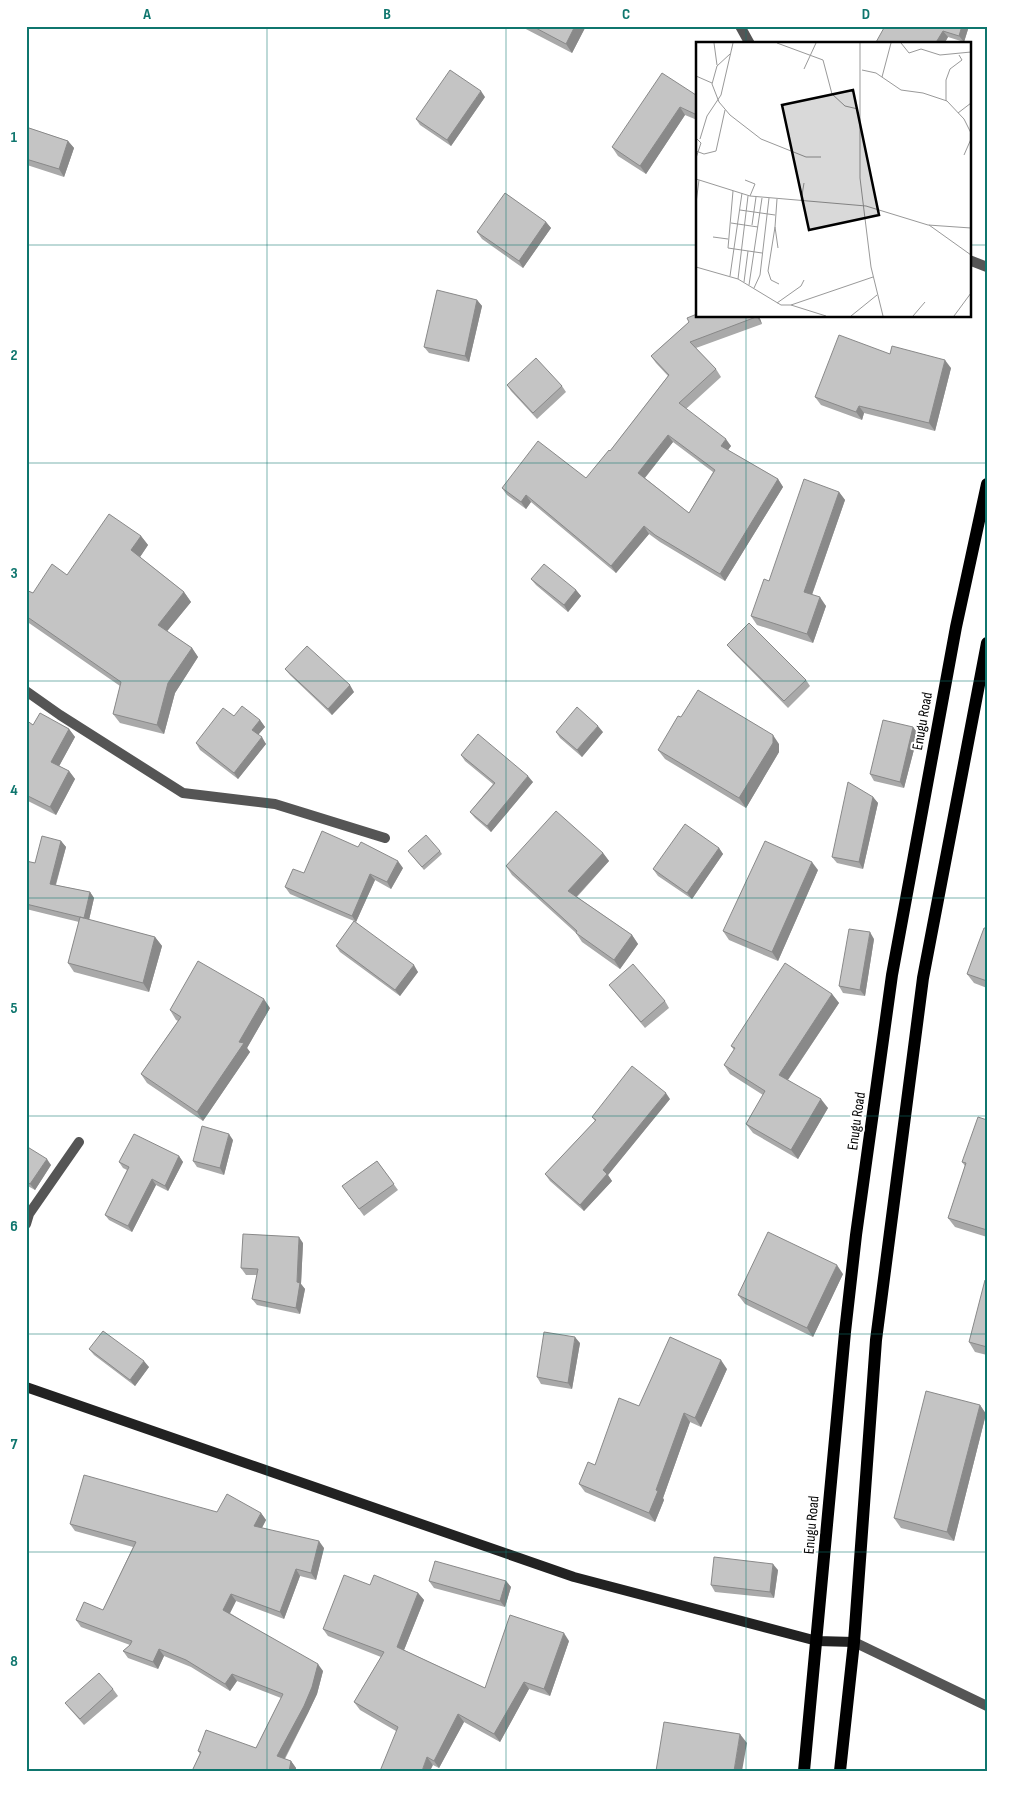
<svg xmlns="http://www.w3.org/2000/svg" width="1013" height="1797" font-family="'Sofia Sans Condensed',sans-serif">
	<style>
		.lines { fill: none; stroke-linecap: round; stroke-linejoin: round }
		.street { stroke: #555; stroke-width: 10 }
		.secondary { stroke: #222; stroke-width: 10 }
		.primary { stroke: #000; stroke-width: 12 }
		.wall { fill: #a9a9a9; fill-rule: evenodd }
		.shaded-wall { fill: #898989 }
		.building { fill: #c4c4c4; stroke: #898989; fill-rule: evenodd }
		.grid { fill: none; stroke: #0f766e; stroke-width: 1; stroke-opacity: 0.55 }
		.labels { text-anchor: middle; stroke-width: 4; stroke-linejoin: round; paint-order: stroke }
		.street-label { font-size: 15px; fill: #000; stroke: #fff }
		.inset-road { fill: none; stroke: #999; stroke-width: 1 }
		.view { fill: #000; fill-opacity: 0.15; stroke: #000; stroke-width: 2.5 }
		.inset-edge { fill: none; stroke: #000; stroke-width: 2.5 }
		.neatline { fill: none; stroke: #0f766e; stroke-width: 2 }
		.grid-label { font-size: 16px; text-anchor: middle; font-weight: bold; fill: #0f766e }
	</style>
	<rect width="100%" height="100%" fill="#fff"/>
	<g class="lines">
		<path class="street" d="M740 26 750 44
			M969 260 987 267
			M26 691 60 715 183 793 275 804 385 838
			M26 1224 29 1214 79 1142
			M854 1642 987 1706"/>
		<path class="secondary" d="M26 1387 574 1577 817 1641 854 1642"/>
		<path class="primary" d="M804 1771 845 1332 856 1235 892 975 956 627 987 484
			M840 1771 854 1642 876 1340 923 978 987 643"/>
	</g>
	<path class="wall" d="M520 26H586L572 53Z
		M969 26 964 42 948 37 944 44H875Z
		M697 93V120L685 115 646 174 618 156 612 147 696 95Z
		M485 97 451 146 420 125 416 119Z
		M26 127 68 141 74 148 64 177 27 165 26 166Z
		M546 222 551 228 523 268 482 239 477 232Z
		M477 300 482 306 469 362 429 353 424 347Z
		M759 316 762 324 696 348 716 369 721 377 686 409 731 446 728 450 778 479 783 487 725 581 660 542 649 534 616 573 531 502 526 509 507 495 502 488 586 478 610 451 668 376 656 363 651 356 689 322ZM673 442 713 472 689 513 645 478Z
		M890 354 951 368 935 431 864 413 862 420 821 405 815 397Z
		M507 385 562 386 566 392 537 419 511 391Z
		M839 492 845 500 812 595 826 606 813 643 757 625 751 616 769 581Z
		M141 536 148 545 140 557 184 592 191 602 167 631 192 648 198 657 175 693 164 734 120 723 113 714 120 686 26 621V590L33 593Z
		M531 579 576 590 581 596 568 612 536 585Z
		M727 645 806 680 810 686 788 708 732 651Z
		M285 669 354 692 332 715 290 675Z
		M234 716 260 720 265 727 258 735 266 744 238 779 200 750 196 743Z
		M26 720 33 725 69 729 75 737 59 766 69 771 75 779 56 815 26 800Z
		M913 727 918 734 904 788 874 781 870 774Z
		M556 732H603L582 757 560 738Z
		M779 744V752L746 808 665 759 658 750Z
		M461 755 533 782 491 832 475 818 470 812 493 784 465 761Z
		M873 797 878 803 863 869 837 863 832 857Z
		M61 841 66 847 56 885 90 892 94 898 89 920 155 937 162 946 149 992 74 972 68 963 79 922 26 909V861L35 863Z
		M719 848 723 854 692 899 658 876 653 869Z
		M408 851H440L442 854 424 870Z
		M603 853 609 861 577 897 632 935 638 944 620 969 582 942 576 933 512 875 506 866Z
		M403 868 391 889 375 880 356 922 354 921 418 972 400 996 340 952 336 946 354 921 290 894 285 887 304 873Z
		M818 870 778 961 729 940 723 931Z
		M987 928V988L974 983 967 974Z
		M874 939 865 996 843 993 839 986Z
		M609 985 665 1001 669 1008 645 1028 614 991Z
		M832 994 839 1003 788 1080 828 1108 798 1159 753 1133 746 1124 763 1095 730 1074 724 1065 734 1050 731 1046Z
		M270 1008 247 1048 250 1052 203 1121 147 1083 141 1074 178 1021 176 1020 170 1010Z
		M670 1099 608 1175 612 1181 584 1211 550 1181 545 1174 595 1121 592 1117Z
		M987 1120V1237L955 1227 948 1218 965 1166 962 1162Z
		M233 1140 224 1175 197 1167 193 1161Z
		M26 1146 51 1165 35 1190 26 1185Z
		M179 1156 183 1162 168 1191 156 1185 132 1232 109 1220 105 1215 127 1170 123 1168 119 1162Z
		M377 1161 398 1190 364 1216 342 1186Z
		M303 1243 301 1284 305 1289 300 1314 257 1305 252 1299 257 1275H246L241 1268Z
		M843 1274 813 1337 745 1304 738 1295Z
		M987 1281V1355L975 1352 969 1342Z
		M580 1343 572 1389 541 1384 537 1377Z
		M89 1349 149 1367 135 1386 94 1355Z
		M727 1369 701 1427 690 1422 663 1498 664 1500 655 1522 585 1492 579 1484 595 1465 639 1406Z
		M980 1405 986 1414 954 1541 901 1528 894 1518Z
		M217 1512 261 1513 266 1520 262 1528 324 1548 316 1580 300 1576 284 1619 236 1601 230 1613 323 1671 317 1694 308 1713 285 1759 291 1761 296 1768V1771H192L200 1754 198 1751 256 1748 281 1698 237 1681 230 1691 191 1667 164 1656 158 1669 128 1658 123 1651 130 1645 81 1627 76 1620 103 1610 133 1547 75 1531 70 1524Z
		M778 1570 774 1598 715 1592 711 1585Z
		M429 1581H506L511 1587 505 1607 434 1588Z
		M370 1585 418 1593 424 1600 404 1650 485 1688 569 1641 550 1696 529 1689 500 1742 464 1722 439 1768 433 1765 396 1731 360 1710 354 1702 381 1657 328 1636 323 1629Z
		M113 1689 118 1696 84 1725 70 1709 65 1703Z"/>
	<path class="shaded-wall" d="M575 26H586L572 53 566 44Z
		M962 26H969L964 42 959 36Z
		M943 31 948 37 944 44H935Z
		M481 91 485 97 451 146 447 140Z
		M680 107 685 115 646 174 640 166Z
		M68 141 74 148 64 177 59 169Z
		M546 222 551 228 523 268 519 261Z
		M477 300 482 306 469 362 465 356Z
		M756 316H759L762 324Z
		M945 360 951 368 935 431 929 423Z
		M859 406 864 413 862 420 856 412Z
		M668 435 673 442 643 480 638 473Z
		M726 439 731 446 726 453 721 446Z
		M778 479 783 487 725 581 720 574Z
		M839 492 845 500 810 600 804 592Z
		M526 495 531 502 526 509 521 502Z
		M644 526 649 534 616 573 611 566Z
		M141 536 148 545 138 560 131 550Z
		M576 590 581 596 568 612 564 605Z
		M184 592 191 602 164 635 158 625Z
		M820 597 826 606 813 643 807 634Z
		M192 648 198 657 175 693 164 734 157 725 168 683Z
		M350 685 354 692 332 715 328 709Z
		M260 720 265 727 257 736 252 730Z
		M598 726 603 732 582 757 577 750Z
		M913 727 918 734 904 788 900 782Z
		M69 729 75 737 57 770 51 762Z
		M773 735 779 744V752L746 808 739 798Z
		M262 737 266 744 238 779 234 773Z
		M69 771 75 779 56 815 50 807Z
		M528 776 533 782 491 832 487 826Z
		M873 797 878 803 863 869 859 862Z
		M61 841 66 847 54 890 50 884Z
		M719 848 723 854 692 899 687 893Z
		M603 853 609 861 574 899 568 891Z
		M398 861 403 868 391 889 387 882Z
		M812 862 818 870 778 961 772 952Z
		M370 874 375 880 356 922 352 916Z
		M90 892 94 898 88 924 84 918Z
		M870 932 874 939 865 996 860 990Z
		M632 935 638 944 620 969 614 960Z
		M155 937 162 946 149 992 143 983Z
		M414 965 418 972 400 996 395 990Z
		M832 994 839 1003 785 1084 779 1075Z
		M264 999 270 1008 247 1048 250 1052 203 1121 197 1112 239 1042Z
		M666 1093 670 1099 608 1175 612 1181 584 1211 580 1205 603 1170Z
		M821 1099 828 1108 798 1159 791 1150Z
		M229 1134 233 1140 224 1175 220 1168Z
		M179 1156 183 1162 168 1191 165 1186Z
		M47 1159 51 1165 35 1190 30 1184Z
		M152 1179 156 1185 132 1232 128 1226Z
		M299 1237 303 1243 301 1284 305 1289 300 1314 296 1308Z
		M837 1265 843 1274 813 1337 807 1328Z
		M575 1337 580 1343 572 1389 568 1383Z
		M721 1360 727 1369 701 1427 695 1418Z
		M144 1361 149 1367 135 1386 130 1380Z
		M980 1405 986 1414 954 1541 947 1532Z
		M684 1413 690 1422 663 1498 664 1500 655 1522 649 1513 656 1490Z
		M261 1513 266 1520 259 1533 254 1526Z
		M319 1541 324 1548 316 1580 311 1573Z
		M773 1564 778 1570 774 1598 770 1592Z
		M296 1569 300 1576 284 1619 280 1612Z
		M506 1581 511 1587 505 1607 500 1601Z
		M418 1593 424 1600 402 1655 397 1647Z
		M231 1594 236 1601 228 1617 223 1610Z
		M564 1633 569 1641 550 1696 544 1689Z
		M159 1649 164 1656 158 1669 153 1662Z
		M318 1664 323 1671 317 1694 308 1713 282 1763 277 1756Z
		M232 1674 237 1681 230 1691 225 1684Z
		M524 1682 529 1689 500 1742 494 1734Z
		M458 1714 464 1722 439 1768 434 1761Z
		M740 1734 747 1743 742 1771H734Z
		M427 1757 433 1765 430 1771H422Z
		M291 1761 296 1768V1771H289Z"/>
	<path class="building" d="M532 26H575L566 44Z
		M885 26H962L959 36 943 31 935 44H875Z
		M450 70 481 91 447 140 416 119Z
		M662 73 696 95 697 93V115L680 107 640 166 612 147Z
		M26 127 68 141 59 169 26 159Z
		M505 193 546 222 519 261 477 232Z
		M437 290 477 300 465 356 424 347Z
		M697 314V316L756 317 690 342 716 369 679 403 726 439 721 446 778 479 720 574 655 535 644 526 611 566 526 495 521 502 502 488 538 441 586 478 609 450 610 451 669 375 651 356 689 322 687 318ZM668 435 715 470 689 513 638 473Z
		M839 335 890 354 892 346 945 360 929 423 859 406 856 412 815 397Z
		M536 358 562 386 533 413 507 385Z
		M804 479 839 492 804 592 820 597 807 634 751 616 764 579 769 581Z
		M109 514 141 536 131 550 184 592 158 625 192 648 168 683 157 725 113 714 121 682 26 616V590L33 593 52 564 67 575Z
		M544 564 576 590 564 605 531 579Z
		M749 623 806 680 784 701 727 645Z
		M307 646 350 685 328 709 285 669Z
		M698 690 773 735V743L739 798 658 750 678 716 681 717Z
		M242 706 260 720 252 730 262 737 234 773 196 743 223 708 234 716Z
		M577 707 598 726 577 750 556 732Z
		M40 713 69 729 51 762 69 771 50 807 26 795V720L33 725Z
		M883 720 913 727 900 782 870 774Z
		M478 734 528 776 487 826 470 812 495 783 461 755Z
		M848 782 873 797 859 862 832 857Z
		M556 811 603 853 568 891 632 935 614 960 576 933 577 931 506 866Z
		M685 824 719 848 687 893 653 869Z
		M322 831 358 847 361 842 398 861 387 882 370 874 352 916 285 887 293 869 304 873Z
		M426 835 440 851 422 867 408 851Z
		M42 836 61 841 50 884 90 892 84 918 26 904V861L35 863Z
		M765 841 812 862 772 952 723 931Z
		M80 917 155 937 143 983 68 963Z
		M354 921 414 965 395 990 336 946Z
		M984 928H987V981L967 974Z
		M849 929 870 932 860 990 839 986Z
		M198 961 264 999 239 1042 244 1043 197 1112 141 1074 181 1017 170 1010Z
		M785 963 832 994 779 1075 821 1099 791 1150 746 1124 765 1091 724 1065 735 1048 731 1046Z
		M633 964 665 1001 641 1022 609 985Z
		M632 1066 666 1093 603 1170 607 1174 580 1205 545 1174 596 1120 592 1117Z
		M978 1117 987 1120V1230L948 1218 966 1163 962 1162Z
		M202 1126 229 1134 220 1168 193 1161Z
		M134 1134 179 1156 165 1186 152 1179 128 1226 105 1215 129 1167 119 1162Z
		M26 1146 47 1159 30 1184 26 1181Z
		M377 1161 394 1184 359 1209 342 1186Z
		M768 1232 837 1265 807 1328 738 1295Z
		M243 1234 299 1237 297 1282 300 1283 296 1308 252 1299 258 1269 241 1268Z
		M985 1280 987 1281V1347L969 1342Z
		M103 1331 144 1361 130 1380 89 1349Z
		M544 1332 575 1337 568 1383 537 1377Z
		M670 1337 721 1360 695 1418 684 1413 656 1490 658 1491 649 1513 579 1484 588 1462 595 1465 619 1398 639 1406Z
		M926 1391 980 1405 947 1532 894 1518Z
		M84 1475 217 1512 227 1494 261 1513 254 1526 319 1541 311 1573 296 1569 280 1612 231 1594 223 1610 318 1664 312 1687 304 1706 277 1756 291 1761 289 1771H192L201 1752 198 1751 206 1730 256 1748 283 1694 232 1674 225 1684 186 1660 159 1649 153 1662 123 1651 130 1645 132 1641 76 1620 84 1602 103 1610 136 1542 70 1524Z
		M714 1557 773 1564 770 1592 711 1585Z
		M435 1561 506 1581 500 1601 429 1581Z
		M344 1575 370 1585 374 1575 418 1593 397 1647 485 1688 510 1615 564 1633 544 1689 524 1682 494 1734 458 1714 434 1761 427 1757 422 1771H380L398 1727 354 1702 384 1652 323 1629Z
		M99 1673 113 1689 80 1719 65 1703Z
		M664 1722 740 1734 734 1771H656Z"/>
	<path class="grid" d="M267 26V1771M506 26V1771M746 26V44M26 245H697M969 245H987M746 316V1771M26 463H987M26 681H987M26 898H987M26 1116H987M26 1334H987M26 1552H987"/>
	<g class="labels">
		<g class="street-label">
			<text transform="translate(922 721) rotate(-80)" y="5">Enugu Road</text>
			<text transform="translate(856 1121) rotate(-82)" y="5">Enugu Road</text>
			<text transform="translate(811 1525) rotate(-85)" y="5">Enugu Road</text>
		</g>
	</g>
	<g transform="translate(696 42)">
		<rect width="275" height="275" fill="#fff"/>
		<path class="inset-road" d="M18 1 21 23M81 1 127 18 136 52 149 64 162 67M164 1V136L175 225 187 274M205 1 213 11 225 7 244 13 275 10M34 12 21 24 16 42 23 60 34 73 65 97 110 115H125M108 27 120 1M166 28 180 31 205 48 227 51 251 59 268 77 275 91M0 34 16 41M186 35 195 1M250 59V38L254 27 266 18 263 13M262 71 275 61M0 96 5 101 0 116M4 97 11 74 25 53 37 1M0 109 8 112 20 109 29 68M268 113 275 97M0 137 54 154 170 164 232 183 275 186M49 138 59 142 54 154M37 149 32 206 66 211M81 157 79 185 82 206M105 159 108 141M0 161 3 138M44 168 79 173M35 181 62 185M56 183 60 155M233 183 275 213M79 185 72 229 75 238 83 242M17 195 32 197M0 225 42 237 85 263H95L177 235M34 234 46 151M42 237 52 154M48 240 52 209M53 243 66 156M58 246 64 233 73 156M81 261 105 244 108 238M95 263 130 274M155 274 181 253M217 274 229 260M258 274 275 251"/>
		<path class="view" d="M157 48 183 173 113 188 86 63Z"/>
		<rect width="275" height="275" class="inset-edge"/>
	</g>
	<rect width="1013" height="1797" fill="none" stroke="#ffffff" stroke-width="55"/>
	<rect x="28" y="28" width="958" height="1742" class="neatline"/>
	<g class="grid-label">
		<text x="147" y="19">A</text>
		<text x="387" y="19">B</text>
		<text x="626" y="19">C</text>
		<text x="866" y="19">D</text>
		<text x="14" y="142">1</text>
		<text x="14" y="360">2</text>
		<text x="14" y="578">3</text>
		<text x="14" y="795">4</text>
		<text x="14" y="1013">5</text>
		<text x="14" y="1231">6</text>
		<text x="14" y="1449">7</text>
		<text x="14" y="1666">8</text>
	</g>
</svg>
